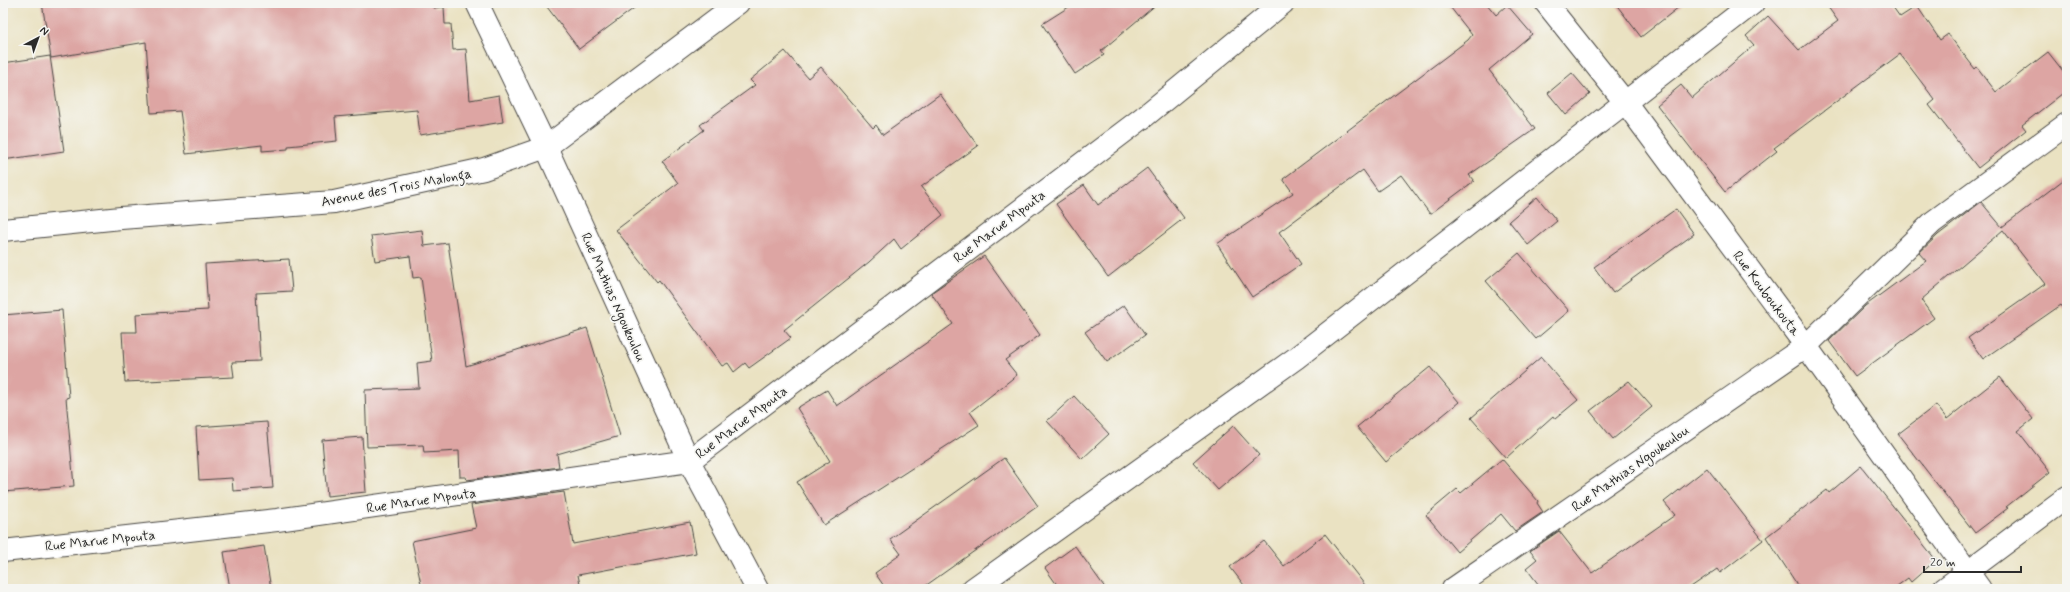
<svg xmlns="http://www.w3.org/2000/svg" width="2070" height="592" font-family="Mynerve,sans-serif">
	<style>
		.building { fill: #dda5a3 }
		.lines { fill: none; stroke-linecap: round; stroke-linejoin: round }
		.minor-casing { stroke: #484642; stroke-width: 24 }
		.minor { stroke: #fff; stroke-width: 22 }
		.labels { text-anchor: middle; stroke-width: 3.5; stroke-linejoin: round; paint-order: stroke }
		.street-label { font-size: 14px; fill: #2b2b2b; stroke: #f6f6f2 }
	</style>
	<rect width="100%" height="100%" fill="#f6f6f2"/>
	<filter id="ink" filterUnits="userSpaceOnUse"><feTurbulence type="fractalNoise" baseFrequency=".025" numOctaves="2"/><feDisplacementMap in="SourceGraphic" scale="8" xChannelSelector="R" yChannelSelector="G"/><feConvolveMatrix kernelMatrix="1 2 1 2 8 2 1 2 1" color-interpolation-filters="sRGB"/></filter>
	<filter id="wash" filterUnits="userSpaceOnUse"><feTurbulence type="fractalNoise" baseFrequency=".012" numOctaves="4" result="noise"/><feDisplacementMap in="SourceGraphic" scale="16" xChannelSelector="R" yChannelSelector="G"/><feGaussianBlur stdDeviation="0.9" result="paint"/><feColorMatrix in="noise" values="0 0 0 0 0 0 0 0 0 0 0 0 0 0 0 0 0 1.4 0 .05"/><feComposite in="paint" operator="in"/></filter>
	<g filter="url(#wash)">
		<rect width="100%" height="100%" fill="#eae2c2"/>
		<g id="blocks">
			<path class="building" d="M42 3H433L434 8 444 7 445 24H451L453 50 466 49 470 100 499 95 503 122 420 135 417 110 335 117 337 141 288 146V149L262 151V145L186 154 180 111 151 113 146 42 51 58Z
				M544 3H641L579 49Z
				M1075 3H1158L1101 51 1104 55 1075 74 1042 24Z
				M1447 3H1486L1496 15 1507 5 1532 34 1489 70 1535 129 1469 175 1474 181 1430 214 1401 175 1378 191 1363 170 1279 232 1301 264 1252 297 1217 244 1293 193 1283 179 1468 40 1472 35Z
				M1615 3H1684L1641 37Z
				M1825 3H1890L1900 17 1917 6 1940 40 1948 34 1975 69 1977 67 1996 92 2048 52 2067 76V90L2022 125 2026 130 1978 168 1929 105 1935 100 1900 54 1774 148 1777 151 1725 192 1657 105 1681 85 1692 98 1754 45 1746 36 1768 16 1799 50 1838 21Z
				M785 51 808 78 821 67 873 128 876 125 883 135 940 94 978 146 921 187 943 215 901 249 894 239 869 262 784 330 791 338 749 368 745 363 734 372 728 363 722 366 659 280 657 282 616 230 678 183 662 161 704 130 700 125 755 85 750 80Z
				M50 56 64 151 3 160V63Z
				M1572 73 1590 94 1566 115 1548 93Z
				M1147 168 1184 218 1108 277 1056 204 1084 185 1098 205Z
				M2067 177V313L2061 305 1983 359 1968 338 2045 284 2003 230 1921 300 1934 318 1855 376 1829 341 1865 306 1926 261 1919 253 1938 235 1981 202 2002 227Z
				M1537 197 1557 221 1528 245 1509 221Z
				M1676 209 1694 234 1613 293 1594 267Z
				M422 230 424 246 448 243 466 366 587 328 620 436 557 454 559 467 467 480 466 477H460L459 451 424 453 423 445 367 447 365 390 419 388 417 363 432 361 421 277 413 278 410 256 375 261 371 236Z
				M1519 253 1569 311 1536 339 1486 281Z
				M984 256 1040 335 1005 360 1017 375 970 412 979 425 824 525 797 482 830 461 797 408 827 390 837 406 953 324 931 293Z
				M289 259 292 291 256 293 260 361 232 362 234 377 125 382 122 332H137L136 314 208 310 205 264Z
				M1124 305 1145 335 1107 362 1085 332Z
				M62 310 69 397 66 398 74 486 3 492V315Z
				M1541 357 1578 400 1555 419 1553 416 1506 458 1471 418Z
				M1430 367 1459 402 1386 462 1357 427Z
				M2000 377 2033 419 2018 431 2050 472 2006 507 2008 508 1975 533 1898 434 1936 405 1947 419Z
				M1629 381 1652 407 1613 439 1590 411Z
				M1074 396 1109 434 1082 459 1047 421Z
				M267 422 273 488 233 491 232 478 199 480 196 427Z
				M1233 426 1259 455 1218 490 1193 462Z
				M362 437 366 492 327 496 322 440Z
				M1004 458 1038 506 921 589H886L875 573 901 554 890 539Z
				M1502 459 1538 501 1537 503 1543 512 1515 531 1501 514 1457 552 1426 515 1457 489 1461 493Z
				M1861 466 1936 560 1911 582 1908 578 1893 589H1800L1766 537 1827 490 1829 493Z
				M1707 468 1763 540 1720 573 1717 569 1688 589H1542L1526 568 1537 559 1530 551 1559 531 1592 573 1675 515 1664 502Z
				M564 492 573 544 690 522 696 553 578 575 581 589H422L412 541 476 528 471 505Z
				M1325 534 1368 589H1247L1230 567 1264 541 1284 566Z
				M264 546 271 589H230L224 552Z
				M1075 546 1106 589H1060L1045 568Z"/>
		</g>
	</g>
	<g filter="url(#ink)">
		<use href="#blocks" fill-opacity="0" stroke="#484642" stroke-width="1"/>
		<g class="lines">
			<defs>
				<path id="minor" d="M477 3 546 147 689 461 757 589
					M1546 3 1625 102 1806 346 1980 589
					M3 230 121 218 334 202 484 169 546 147 738 3
					M3 551 277 520 689 461 1145 116 1283 3
					M973 589 1296 358 1753 3
					M1453 589 1806 346 1933 222 2067 124
					M1944 589 2067 497"/>
			</defs>
			<use href="#minor" class="minor-casing"/>
			<use href="#minor" class="minor"/>
		</g>
	</g>
	<g class="labels">
		<g class="street-label">
			<text transform="translate(396 187) rotate(-11)" y="5">Avenue des Trois Malonga</text>
			<text transform="translate(999 226) rotate(-37)" y="5">Rue Marue Mpouta</text>
			<text transform="translate(1767 293) rotate(53)" y="5">Rue Kouboukouta</text>
			<text transform="translate(614 297) rotate(66)" y="5">Rue Mathias Ngoukoulou</text>
			<text transform="translate(741 422) rotate(-37)" y="5">Rue Marue Mpouta</text>
			<text transform="translate(1630 468) rotate(-35)" y="5">Rue Mathias Ngoukoulou</text>
			<text transform="translate(421 500) rotate(-8)" y="5">Rue Marue Mpouta</text>
			<text transform="translate(100 540) rotate(-6)" y="5">Rue Marue Mpouta</text>
		</g>
	</g>
	<rect width="2070" height="592" fill="none" stroke="#f6f6f2" stroke-width="16"/>
	<g transform="translate(38 38) rotate(41)" stroke="#f6f6f2" stroke-width="3" paint-order="stroke">
	<path d="M0-3L7 15L0 10L-7 15Z" fill="#2b2b2b"/>
	<text y="-6" font-size="11" font-weight="bold" text-anchor="middle" fill="#2b2b2b">N</text>
	</g>
	<path d="M1924 566v6h97v-6" fill="none" stroke="#2b2b2b" stroke-width="2"/>
	<text x="1930" y="566" font-size="12" fill="#2b2b2b" stroke="#f6f6f2" stroke-width="3" paint-order="stroke">20 m</text>
</svg>
